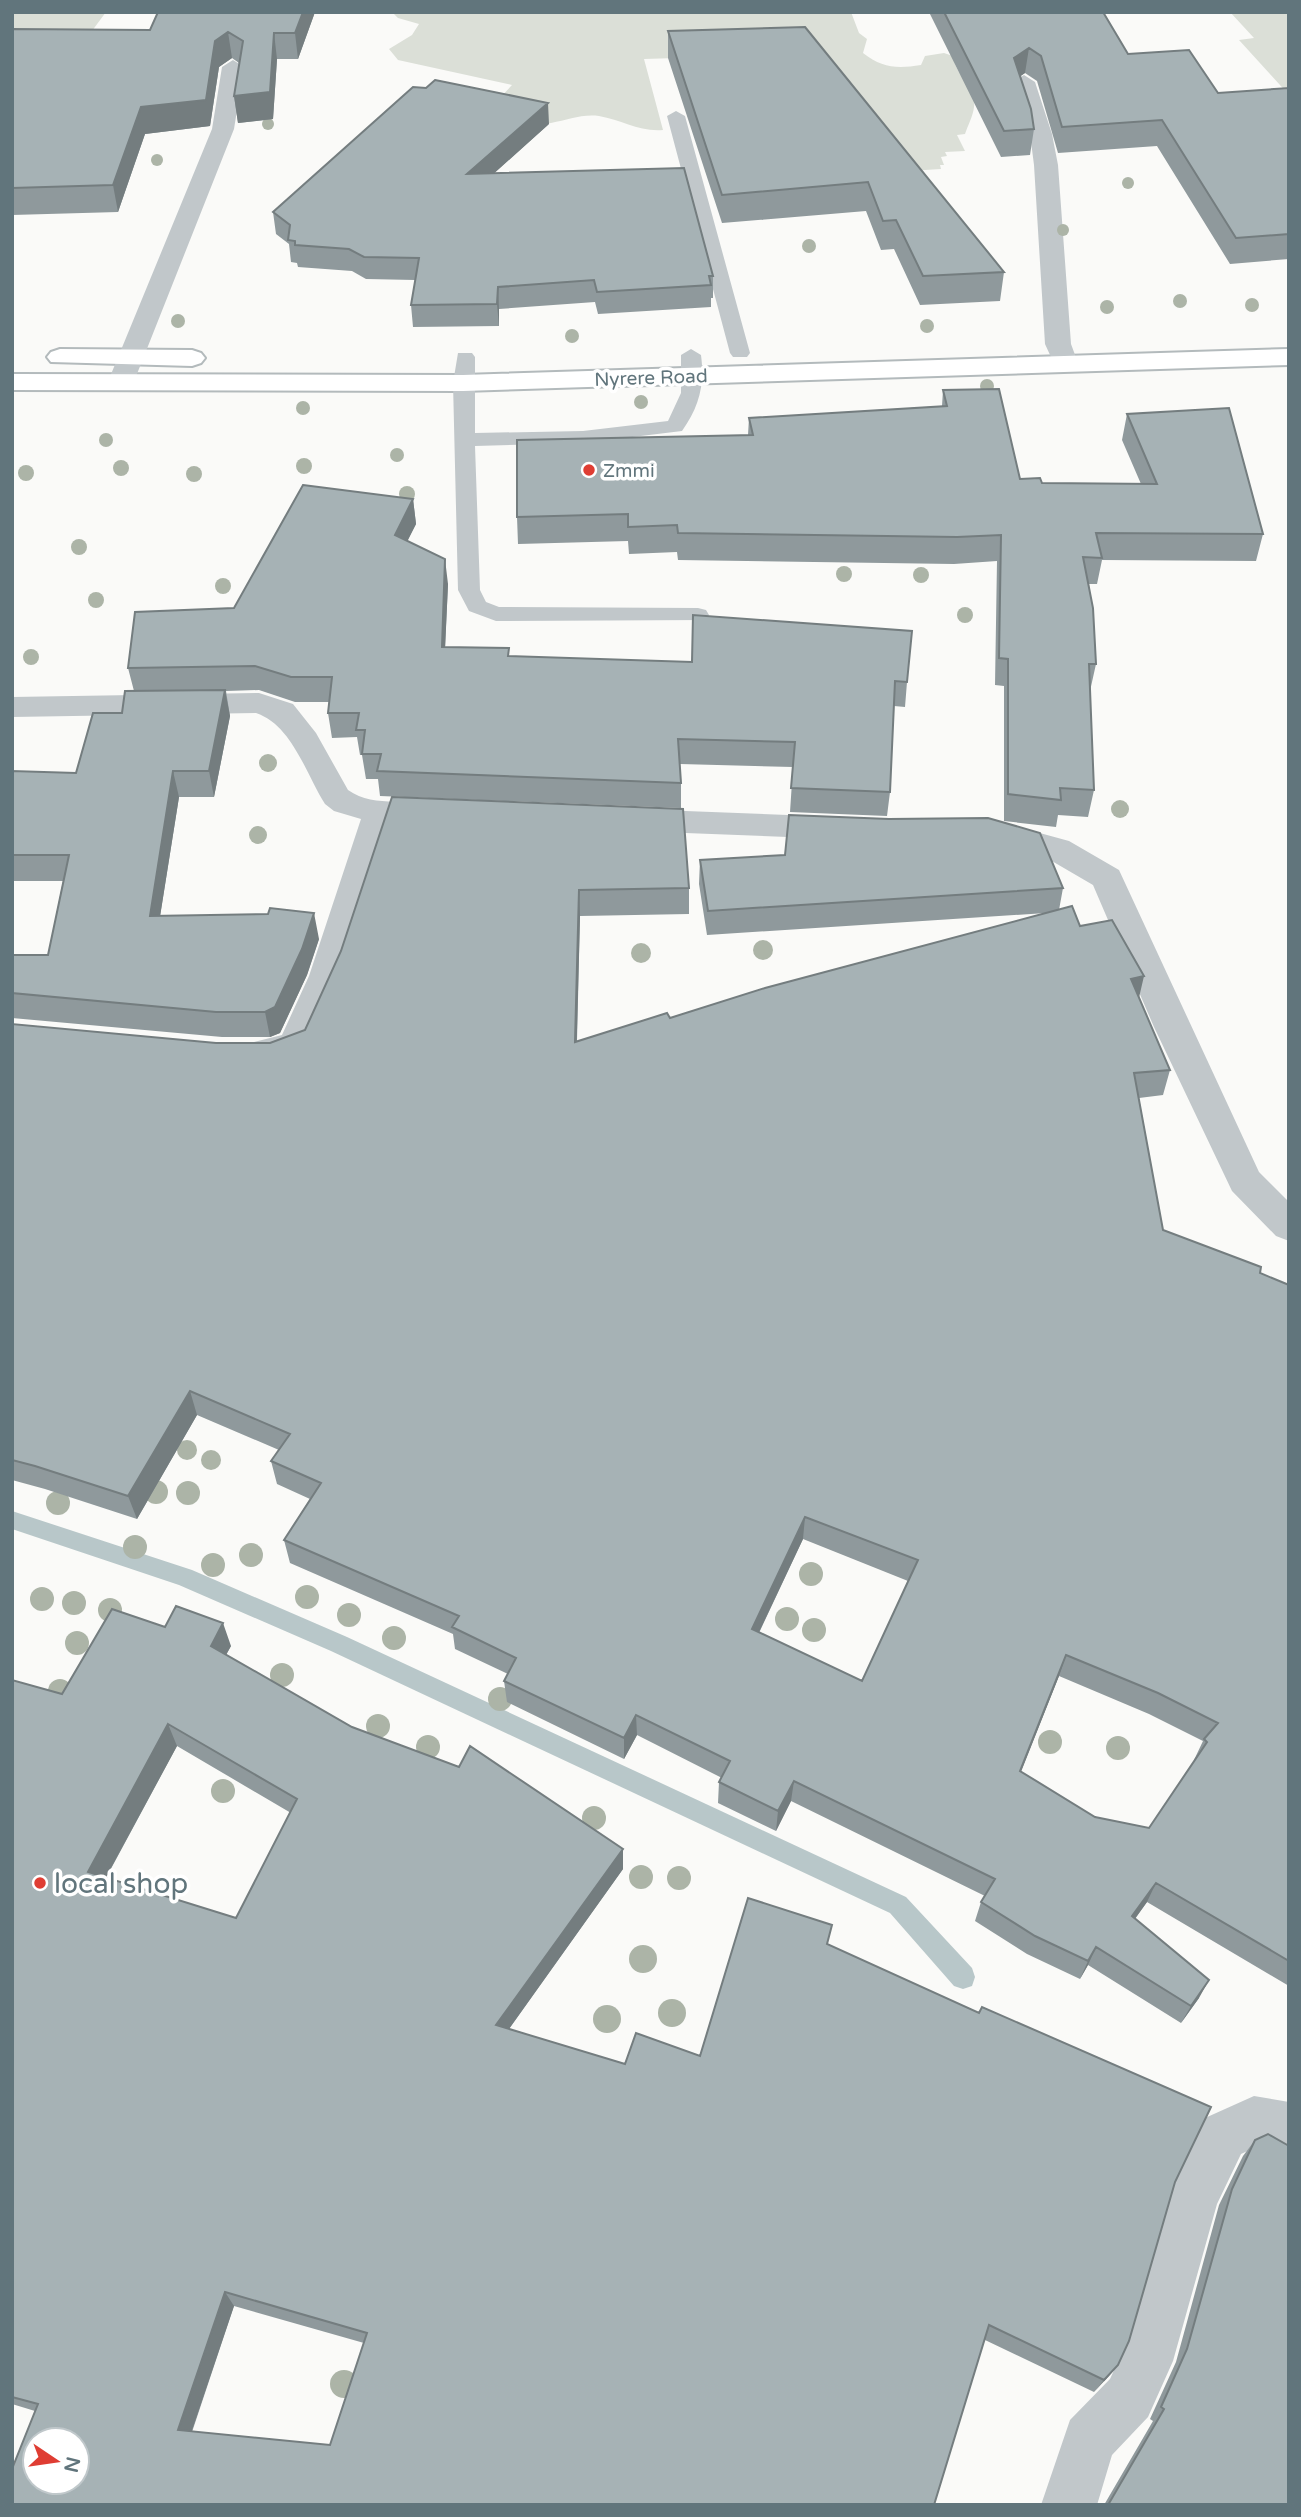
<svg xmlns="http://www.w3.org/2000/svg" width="1301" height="2517" font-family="'Varela Round',sans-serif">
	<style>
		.green { fill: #dbdfd7 }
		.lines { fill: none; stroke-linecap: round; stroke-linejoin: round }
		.stream { fill: #b8c7c9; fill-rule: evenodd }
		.primary-casing { stroke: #b3babc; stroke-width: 4 }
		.service { fill: #c1c7ca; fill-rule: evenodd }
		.minor { fill: #c1c7ca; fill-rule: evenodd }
		.primary { fill: #fff; fill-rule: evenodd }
		.tree { fill: #acb4a7 }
		.wall { fill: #8f999c; fill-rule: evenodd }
		.shaded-wall { fill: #747d7f }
		.building { fill: #a6b2b5; stroke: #747d7f; stroke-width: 2; fill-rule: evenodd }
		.poi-dot { fill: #df3d33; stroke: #fff; stroke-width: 2.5 }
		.labels { text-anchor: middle; stroke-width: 7; stroke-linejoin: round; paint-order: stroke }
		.far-street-label { font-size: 19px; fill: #61757c; stroke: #fff }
		.far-poi-label { font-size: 19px; fill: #61757c; stroke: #fff; text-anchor: start }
		.near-poi-label { font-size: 28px; fill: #61757c; stroke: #fff; text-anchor: start }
	</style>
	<rect width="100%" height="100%" fill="#fafaf8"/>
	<path class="green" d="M12 12H106L89 35 12 55Z
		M392 12H851L859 33 867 39 863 53C882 68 897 69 921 65L925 56 944 53 953 56C955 75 977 88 974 107 973 116 968 125 965 134L957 135 965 151 945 152 947 156 941 157 944 165H940L941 169 893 172 709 57 644 59 663 130C639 132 622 120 599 116 581 114 568 120 551 123 531 127 511 112 497 101L512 85 398 60 389 49 412 35 419 24 398 18Z
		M1230 12H1289V95L1239 40 1254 38Z"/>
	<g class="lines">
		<path class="stream" d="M12 1511 192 1570 347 1637 906 1897 972 1968 975 1977 972 1986 963 1989 954 1986 890 1913 331 1651 179 1585 12 1529Z"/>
		<defs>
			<path id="primary" d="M60 349 192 350 201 353 205 358 201 363 192 366 51 362 47 357 51 352Z
				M1289 349V365L463 391 12 390V374L463 375Z"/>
		</defs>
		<use href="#primary" class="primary-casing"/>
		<path class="service" d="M676 111 685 116 750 353 747 357H733L730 353 667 116Z
			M691 349 701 355C705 385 699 407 682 431L583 443 475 446 480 590 486 602 499 607 698 608 706 610 709 615 706 620 496 621 469 611 458 590 453 383 458 353H472L475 357V433L583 431 668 421 681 393V355Z"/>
		<path class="minor" d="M233 60 244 67 234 129 133 384 129 390H111L107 384 212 129 222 67Z
			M1024 75 1035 82 1052 134 1058 165 1071 344 1078 363 1074 368H1056L1045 344 1034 165 1030 134 1013 82Z
			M259 693 293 704 316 733 348 790C378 811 418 795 451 804L456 812 451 820 440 823 392 822 343 976 314 1044C301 1066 269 1069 246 1062L241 1053 246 1044 282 1035 309 976 361 819 334 811 325 804C306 774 292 725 256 713L12 717V697Z
			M633 809 839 817 850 820 855 828 850 836 839 839 633 831 622 828 617 820 622 812Z
			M996 821 1069 841 1119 870 1259 1172 1289 1202V1241L1276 1236 1232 1191 1154 1027 1093 885 1045 857 985 840 980 832 985 824Z
			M1254 2096 1289 2102V2152L1256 2147 1241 2154 1217 2204 1173 2361 1148 2417 1112 2455 1097 2505H1041L1070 2420 1110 2379 1121 2355 1167 2198 1205 2118Z"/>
		<use href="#primary" class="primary"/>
	</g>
	<g class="tree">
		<circle cx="268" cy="124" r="6"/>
		<circle cx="157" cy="160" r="6"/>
		<circle cx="1128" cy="183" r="6"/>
		<circle cx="1063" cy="230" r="6"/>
		<circle cx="809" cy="246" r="7"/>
		<circle cx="1180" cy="301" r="7"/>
		<circle cx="1252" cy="305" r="7"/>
		<circle cx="1107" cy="307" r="7"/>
		<circle cx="178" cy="321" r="7"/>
		<circle cx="927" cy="326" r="7"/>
		<circle cx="572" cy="336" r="7"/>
		<circle cx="987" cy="386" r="7"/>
		<circle cx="641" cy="402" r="7"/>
		<circle cx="303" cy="408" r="7"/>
		<circle cx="106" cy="440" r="7"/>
		<circle cx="397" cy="455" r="7"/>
		<circle cx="304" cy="466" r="8"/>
		<circle cx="121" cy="468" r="8"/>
		<circle cx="26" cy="473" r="8"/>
		<circle cx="194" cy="474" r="8"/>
		<circle cx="407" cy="494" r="8"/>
		<circle cx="79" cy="547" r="8"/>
		<circle cx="844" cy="574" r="8"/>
		<circle cx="921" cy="575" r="8"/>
		<circle cx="223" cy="586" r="8"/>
		<circle cx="96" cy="600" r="8"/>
		<circle cx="965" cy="615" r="8"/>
		<circle cx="31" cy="657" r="8"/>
		<circle cx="268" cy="763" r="9"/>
		<circle cx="1120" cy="809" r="9"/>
		<circle cx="258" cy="835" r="9"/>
		<circle cx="763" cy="950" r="10"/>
		<circle cx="641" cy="953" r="10"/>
		<circle cx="187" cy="1450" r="10"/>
		<circle cx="211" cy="1460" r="10"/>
		<circle cx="156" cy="1492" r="12"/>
		<circle cx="188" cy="1493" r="12"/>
		<circle cx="58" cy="1503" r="12"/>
		<circle cx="135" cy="1547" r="12"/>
		<circle cx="251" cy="1555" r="12"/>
		<circle cx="213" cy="1565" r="12"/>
		<circle cx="811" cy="1574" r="12"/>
		<circle cx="307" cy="1597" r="12"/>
		<circle cx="42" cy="1599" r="12"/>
		<circle cx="74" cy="1603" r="12"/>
		<circle cx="110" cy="1610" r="12"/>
		<circle cx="349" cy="1615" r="12"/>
		<circle cx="787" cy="1619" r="12"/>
		<circle cx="814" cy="1630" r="12"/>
		<circle cx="394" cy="1638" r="12"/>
		<circle cx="77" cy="1643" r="12"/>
		<circle cx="282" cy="1675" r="12"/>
		<circle cx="60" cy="1691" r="12"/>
		<circle cx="500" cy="1699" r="12"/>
		<circle cx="378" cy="1726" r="12"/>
		<circle cx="1050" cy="1742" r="12"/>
		<circle cx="428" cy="1747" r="12"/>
		<circle cx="1118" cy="1748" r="12"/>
		<circle cx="223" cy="1791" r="12"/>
		<circle cx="594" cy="1818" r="12"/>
		<circle cx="641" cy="1877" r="12"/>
		<circle cx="679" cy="1878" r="12"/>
		<circle cx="643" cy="1959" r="14"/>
		<circle cx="672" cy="2013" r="14"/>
		<circle cx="607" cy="2019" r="14"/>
		<circle cx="344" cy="2384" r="14"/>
	</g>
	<path class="wall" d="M158 12H315L298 59H277L273 119 238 123 234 96 239 63 232 58 219 67 210 126 145 134 118 212 12 215V29L150 30Z
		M929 12H1103L1128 54 1218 93 1289 88V259L1230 264 1157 146 1058 153 1037 81 1025 73 1020 76 1034 129 1030 155 1001 157Z
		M668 31 1004 272 1000 301 920 305 894 249 881 250 866 211 722 223 668 58Z
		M549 124 494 173 713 276V298H711V307L598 314 595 302 499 309V326L413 327 411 305 415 280 366 279 352 271 298 267 297 263 291 262 289 244 276 234 273 212Z
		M943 390 1020 479 1042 483 1141 484 1122 440 1127 414 1263 534 1256 561 1102 560 1097 584H1089L1096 664 1090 691 1094 790 1088 817 1058 815 1056 827 1004 821V686L995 685 997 561 954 564 678 560 677 552 629 554 628 541 518 544 517 517 748 435 749 418 942 406Z
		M413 499 416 524 407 541 448 584 445 647 510 656 907 682 905 707 894 706 890 792 887 816 790 812 793 767 680 764 681 783V808L380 796 378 779H366L362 755H360L357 737 332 738 328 713 330 702H295L259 690 226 691 230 716 214 797H179L160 916 319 939 307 975 280 1033 270 1037H222L12 1018V955H48L63 881H12V771L76 773 122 713 134 691 128 668 234 608Z
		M392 797 689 888V914L580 916 577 1041 670 1018 1046 913 707 935 699 884 700 860 1063 888 1059 910 1080 926 1139 998 1170 1070 1163 1095 1139 1098 1163 1230 1260 1273 1289 1285V1986L1147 1902 1135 1919 1199 1998 1181 2023 1088 1965 1080 1979 1027 1954 975 1921 981 1902 985 1896 791 1801 776 1831 718 1803 719 1782 722 1778 637 1735 624 1759 507 1702 504 1681 508 1674 455 1649 453 1634 290 1563 284 1540 310 1499 277 1484 271 1461 279 1450 197 1415 137 1519 45 1489 12 1480V1024L216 1043H270L305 1030 341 951ZM803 1539 908 1581 862 1681 759 1633ZM1059 1676 1149 1714 1203 1741 1194 1760 1195 1761 1149 1828 1095 1817 1021 1772Z
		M165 1627 231 1646 226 1655 352 1727 623 1849V1869L509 2029 625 2064 700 2056 829 1945 1175 2182 1118 2365 1094 2392 985 2340 12 2505 35 2411 12 2404V1680L62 1694ZM177 1746 291 1813 236 1918 106 1878ZM234 2306 364 2343 330 2445 192 2432Z
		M1255 2140 1289 2505H1104L1153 2421 1150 2419 1176 2362 1219 2205 1243 2156Z"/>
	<path class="shaded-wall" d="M303 12H315L298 59 295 33Z
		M228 32 232 58 219 67 210 126 145 134 118 212 113 185 141 107 215 41Z
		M274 33 277 59 273 119 238 123 234 96Z
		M1029 48 1025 73 1011 83 1014 58Z
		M548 103 549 124 469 196 467 174Z
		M498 287 499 309V326L497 304Z
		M413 499 416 524 398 560 395 535Z
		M445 559 448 584 444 672 442 647Z
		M225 690 230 716 214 797 209 771Z
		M173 771 179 797 156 942 150 916Z
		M579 890 580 916 576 1068 575 1042Z
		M314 913 319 939 307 975 280 1033 270 1037 265 1012Z
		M1144 976 1138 1002 1131 979Z
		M190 1391 197 1415 137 1519 128 1496Z
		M805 1517 803 1539 750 1651 752 1629Z
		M223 1623 231 1646 218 1669 211 1646Z
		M1066 1655 1059 1676 1013 1791 1020 1771Z
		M636 1715 637 1735 624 1759V1738Z
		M168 1724 177 1746 98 1892 88 1872Z
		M794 1781 791 1801 776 1831 778 1811Z
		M623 1849V1869L499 2043 496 2025Z
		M1156 1883 1147 1902 1123 1935 1132 1916Z
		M1096 1947 1088 1965 1080 1979 1088 1961Z
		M1209 1980 1199 1998 1181 2023 1191 2006Z
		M225 2292 234 2306 188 2442 178 2430Z
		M1118 2365 1108 2377 1094 2392 1104 2380Z"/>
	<path class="building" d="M158 12H303L295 33H274L270 92 234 96 243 41 228 32 215 41 206 100 141 107 113 185 12 188V29L150 30Z
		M944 12H1103L1128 54 1189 50 1218 93 1289 88V234L1236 238 1162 120 1062 127 1041 56 1029 48 1014 58 1031 109 1034 129 1004 131Z
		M805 27 1004 272 923 276 896 220 883 221 868 182 722 195 668 31Z
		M435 80 548 103 467 174 684 168 713 276H709L711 285 597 292 594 280 498 287 497 304 411 305 419 258 364 257 349 249 295 245V241L288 240 290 225 273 212 413 87 426 88Z
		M999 389 1020 479 1040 478 1042 483 1157 484 1127 414 1229 408 1263 534 1096 533 1102 558 1083 557 1093 608 1096 664H1089L1094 790 1060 788 1061 800 1008 794V659L999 658 1001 535 957 537 678 533 677 525 628 527V514L517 517V440L753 435 749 418 947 406 943 390Z
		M303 485 413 499 395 535 445 559 442 647 509 648 508 656 692 662 693 615 912 631 907 682 895 681 890 792 791 788 795 742 678 739 681 783 377 771 381 754H362L365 730H356L359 713H328L332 677H291L255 666 128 668 135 612 234 608Z
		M225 690 209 771H173L150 916 268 914 270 908 314 913 302 949 275 1007 265 1012H216L12 993V955H48L69 855H12V771L76 773 93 713H122L125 691Z
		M392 797 683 809 689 888 579 890 575 1042 667 1013 670 1018 765 988 1072 906 1080 926 1112 920 1144 976 1131 979 1170 1070 1134 1073 1163 1230 1261 1267 1260 1273 1289 1285V1961L1156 1883 1132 1916 1209 1980 1191 2006 1096 1947 1088 1961 1035 1936 981 1902 995 1879 794 1781 778 1811 719 1782 730 1761 636 1715 624 1738 504 1681 516 1658 452 1627 459 1616 284 1540 321 1483 271 1461 290 1434 190 1391 128 1496 35 1466 12 1460V1024L216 1043H270L305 1030 341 951ZM805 1517 918 1560 862 1681 752 1629ZM1066 1655 1158 1693 1218 1723 1204 1739 1207 1742 1149 1828 1095 1817 1020 1771Z
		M789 815 889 819 988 818 1040 833 1063 888 708 911 700 860 785 855Z
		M176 1606 223 1623 211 1646 352 1727 459 1767 470 1746 623 1849 496 2025 625 2064 636 2033 700 2056 748 1898 832 1925 827 1944 979 2013 982 2007 1211 2107 1175 2182 1129 2341 1118 2365 1104 2380 989 2325 934 2505H12V2469L38 2404 12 2397V1680L62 1694 112 1609 165 1627ZM168 1724 297 1799 236 1918 88 1872ZM225 2292 367 2333 330 2445 178 2430ZM35 2440H77V2482H35Z
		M1268 2134 1289 2146V2505H1108L1164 2409 1161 2407 1187 2349 1232 2189 1255 2140Z"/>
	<g class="poi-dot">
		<circle cx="589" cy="470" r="7"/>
		<circle cx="40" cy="1883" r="7"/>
	</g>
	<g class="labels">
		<g class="far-street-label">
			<text transform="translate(651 377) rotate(-2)" y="7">Nyrere Road</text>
		</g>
		<g class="far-poi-label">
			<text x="603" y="477">Zmmi</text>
		</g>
		<g class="near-poi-label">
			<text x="54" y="1893">local shop</text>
		</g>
	</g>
	<rect width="1301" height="2517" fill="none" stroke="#61757c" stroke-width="28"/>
	<g transform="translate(56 2461) rotate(103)"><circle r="33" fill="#ffffff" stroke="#c0c8cb" stroke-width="2"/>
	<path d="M0-5L12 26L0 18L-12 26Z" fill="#df3d33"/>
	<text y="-10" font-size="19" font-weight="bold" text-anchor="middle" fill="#61757c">N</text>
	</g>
</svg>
